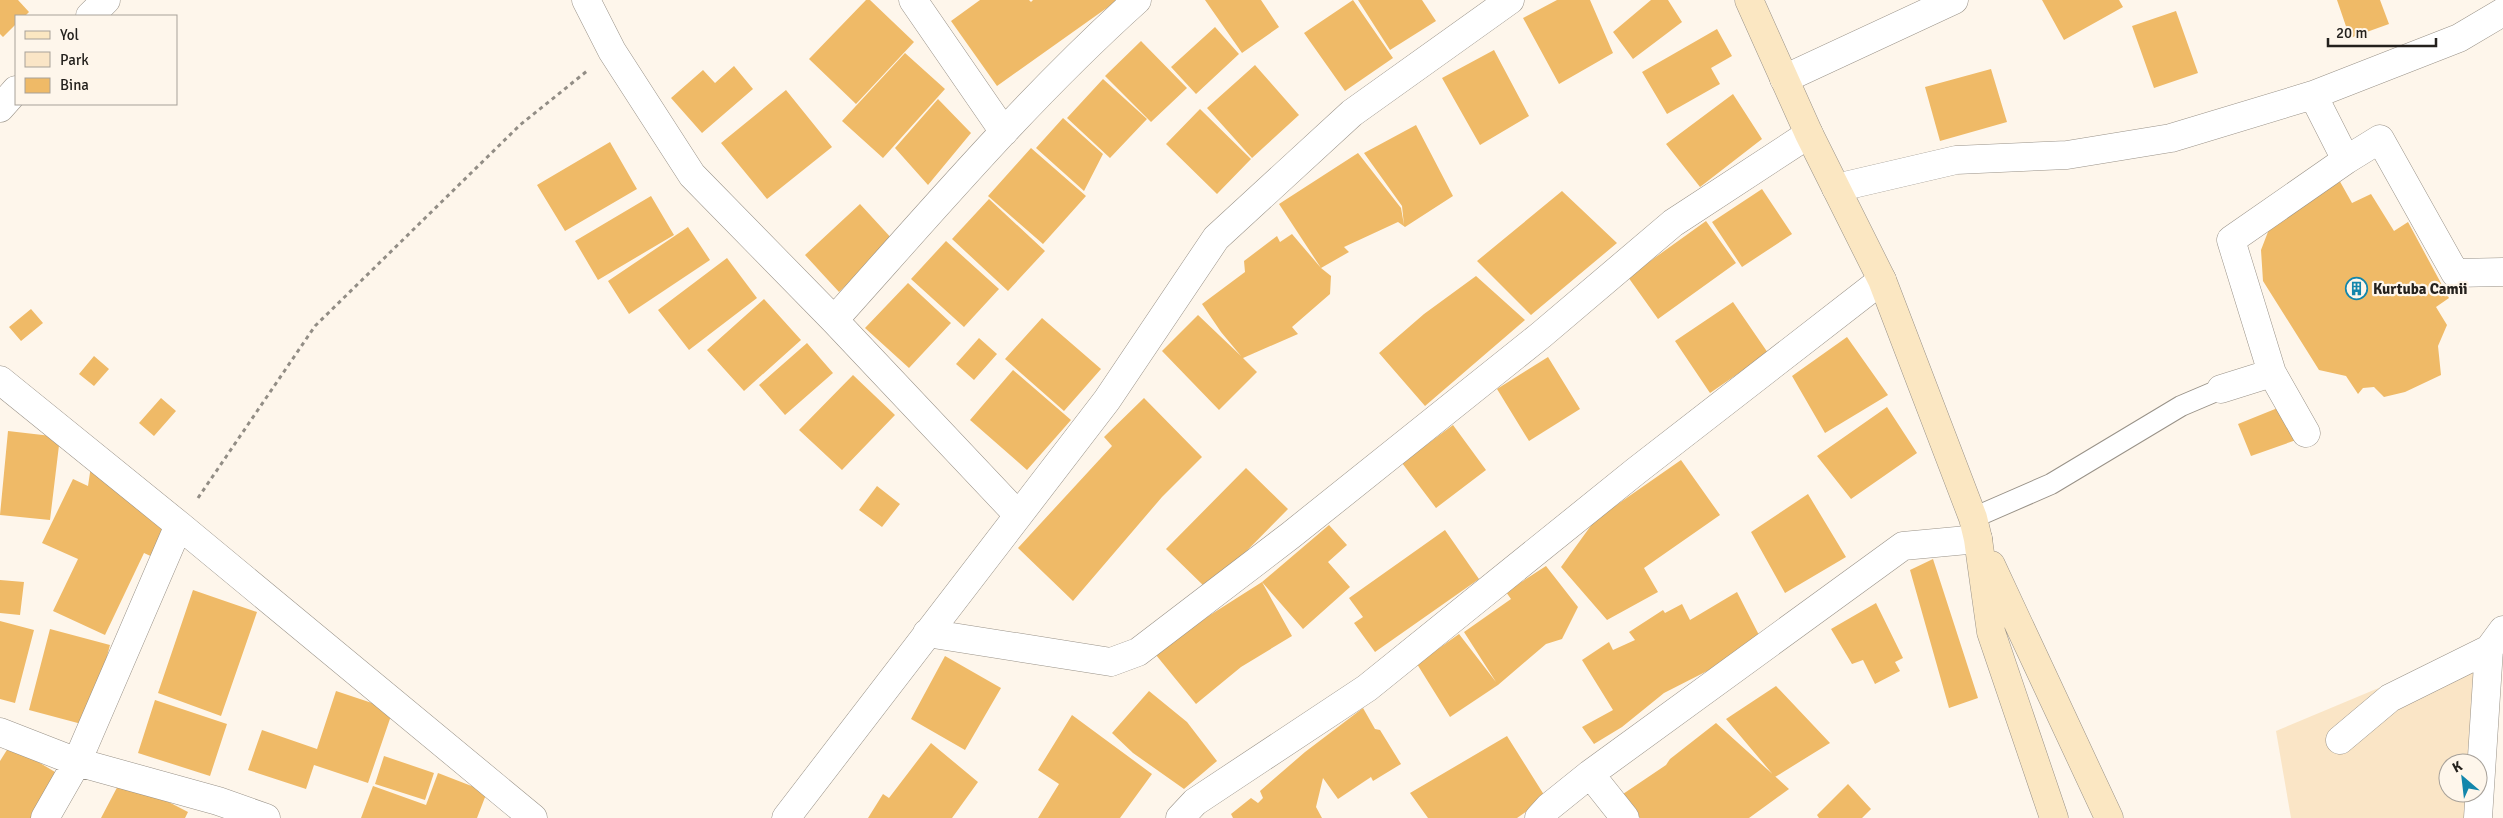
<svg xmlns="http://www.w3.org/2000/svg" width="2503" height="818" font-family="Signika,sans-serif">
	<style>
		.green { fill: #fae5c6; fill-rule: evenodd }
		.building { fill: #efba67 }
		.lines { fill: none; stroke-linecap: round; stroke-linejoin: round }
		.lane-casing { stroke: #999288; stroke-width: 22 }
		.street-casing { stroke: #999288; stroke-width: 29 }
		.secondary-casing { stroke: #999288; stroke-width: 29 }
		.path { stroke: #928d85; stroke-width: 3; stroke-dasharray: 4 4; stroke-linecap: butt }
		.lane { stroke: #fff; stroke-width: 20 }
		.street { stroke: #fff; stroke-width: 28 }
		.secondary { stroke: #fbe7c2; stroke-width: 28 }
		.labels { text-anchor: middle; stroke-width: 4.5; stroke-linejoin: round; paint-order: stroke }
		.poi-label { font-size: 15px; font-weight: bold; fill: #24211d; stroke: #fef6eb; text-anchor: start }
	</style>
	<rect width="100%" height="100%" fill="#fef6eb"/>
	<path class="green" d="M2503 636 2483 818H2291L2276 731ZM2448 763H2478V793H2448Z"/>
	<path class="building" d="M0 0H18L29 12 25 16H16V24L3 37 0 34Z
		M866 0H870L914 42 856 104 809 59Z
		M980 0H1029L1031 2 1033 0H1118L997 86 951 21Z
		M1205 0H1261L1279 27 1242 53Z
		M1353 0 1393 58 1345 91 1304 33Z
		M1358 0H1422L1436 21 1390 50Z
		M1557 0H1590L1613 53 1559 84 1523 18Z
		M1651 0H1668L1682 22 1633 59 1613 32Z
		M2042 0H2119L2123 7 2064 40Z
		M2337 0H2380L2389 24 2350 38Z
		M2176 11 2198 73 2154 88 2132 26Z
		M1215 27 1239 54 1196 94 1171 67Z
		M1717 29 1732 56 1711 68 1720 84 1667 114 1642 72Z
		M1141 41 1187 88 1151 122 1105 76Z
		M1494 50 1529 116 1480 145 1442 78Z
		M905 53 945 89 883 158 842 121Z
		M1255 65 1299 115 1252 158 1207 108Z
		M734 66 753 89 702 133 671 98 703 70 715 83Z
		M1991 69 2007 122 1940 141 1925 87Z
		M1103 79 1147 119 1110 158 1067 118Z
		M786 90 832 147 767 199 721 143Z
		M1733 94 1762 139 1700 187 1666 144Z
		M938 99 971 133 928 185 895 148Z
		M1200 109 1251 159 1217 194 1166 144Z
		M1063 118 1103 154 1084 191 1036 148Z
		M1416 125 1453 196 1405 227 1398 222 1344 247 1349 252 1321 268 1279 204 1358 153 1401 208 1404 225 1402 206 1364 153Z
		M610 142 637 189 565 231 537 185Z
		M1031 148 1086 196 1043 244 988 196Z
		M2338 178 2352 203 2371 194 2394 231 2408 222 2449 298 2436 307 2447 325 2438 346 2441 375 2405 392 2384 397 2374 387 2363 388 2358 394 2346 376 2319 370 2263 281 2261 250 2276 211Z
		M1762 189 1792 234 1742 267 1712 222Z
		M1562 191 1617 243 1531 315 1477 261Z
		M651 196 674 235 598 280 575 241Z
		M989 199 1045 251 1008 291 952 239Z
		M860 204 894 241 839 292 805 255Z
		M1706 221 1736 263 1658 319 1628 277Z
		M688 227 710 260 629 314 608 281Z
		M1292 234 1321 268 1331 276 1330 294 1292 327 1298 334 1243 358 1257 372 1219 410 1162 351 1198 315 1241 356 1221 332 1202 304 1245 272 1244 261 1277 236 1280 242Z
		M946 241 999 289 964 327 911 279Z
		M727 258 757 298 689 350 658 310Z
		M1476 276 1525 320 1425 406 1379 353 1424 314Z
		M908 283 951 323 909 368 865 328Z
		M764 299 801 340 744 391 707 350Z
		M1733 302 1768 353 1710 393 1675 341Z
		M31 309 43 323 21 341 9 327Z
		M1042 318 1101 369 1064 411 1005 359Z
		M1847 337 1888 395 1825 433 1792 376Z
		M979 338 997 354 974 380 956 364Z
		M807 343 833 373 785 415 759 385Z
		M94 356 109 369 94 386 79 374Z
		M1548 357 1580 409 1529 441 1497 389Z
		M1013 370 1071 420 1027 470 970 420Z
		M853 375 895 415 842 470 799 430Z
		M161 398 176 411 154 436 139 423Z
		M1144 398 1202 457 1162 497 1073 601 1018 548 1112 446 1104 437Z
		M2285 405 2299 439 2251 456 2238 424Z
		M1887 407 1917 453 1851 499 1817 456Z
		M1453 425 1486 470 1436 508 1402 463Z
		M8 431 60 437 50 520 0 515Z
		M1681 460 1720 515 1644 568 1658 592 1607 620 1561 567 1595 520Z
		M91 466 171 524 159 560 144 553 105 635 53 611 78 559 42 543 73 479 88 486Z
		M1246 468 1288 509 1208 590 1166 549Z
		M877 486 900 504 882 527 859 510Z
		M1808 494 1846 557 1785 593 1751 532Z
		M1329 525 1347 545 1328 562 1350 587 1303 629 1262 582 1292 636 1241 667 1196 704 1156 655 1207 617 1262 582Z
		M1445 530 1479 579 1375 652 1354 623 1363 617 1349 598Z
		M1933 559 1978 698 1949 708 1910 570Z
		M1546 566 1578 607 1562 639 1546 644 1498 685 1450 717 1417 664 1459 634 1496 682 1464 632 1511 599 1506 592Z
		M0 580 24 582 20 615 0 613Z
		M193 590 257 612 221 716 158 693Z
		M1737 592 1760 637 1715 667 1664 693 1622 727 1594 744 1582 727 1613 710 1582 660 1609 642 1613 650 1635 640 1629 632 1663 610 1665 613 1682 604 1690 620Z
		M1876 603 1903 658 1895 662 1900 671 1875 684 1863 660 1852 664 1831 629Z
		M0 621 34 630 15 703 0 699Z
		M50 629 110 645 89 726 29 710Z
		M945 656 1001 688 965 750 911 719Z
		M1776 686 1830 743 1775 777 1726 719Z
		M336 691 393 710 368 783 314 765 306 789 248 770 262 730 317 749Z
		M1149 691 1187 722 1217 761 1184 789 1133 753 1112 733Z
		M155 700 227 724 210 776 138 753Z
		M1363 708 1375 729 1380 730 1401 764 1373 781 1371 777 1338 799 1323 778 1316 807 1322 818H1233L1231 814 1251 798 1258 803 1263 798 1260 791 1305 752Z
		M1072 715 1152 774 1120 818H1038L1059 784 1038 770Z
		M1716 723 1789 789 1749 818H1640L1623 794 1666 765 1670 759Z
		M1507 736 1546 798 1517 818H1428L1410 793Z
		M931 743 978 782 952 818H868L883 794 889 798Z
		M10 745 65 778 41 818H0V761Z
		M384 756 434 773 425 800 375 784Z
		M438 773 487 792 477 818H361L373 786 426 805Z
		M122 778 188 812 185 818H101Z
		M1848 784 1871 809 1862 818H1819L1817 815Z"/>
	<g class="lines">
		<defs>
			<path id="lane" d="M1973 518 2051 484 2181 406 2221 389"/>
			<path id="street" d="M586 0 612 51 692 175 834 320 1018 515
				M913 0 1004 132
				M90 16 106 0
				M1784 79 1954 0
				M2313 95 2346 160
				M0 108 16 90
				M1836 188 1956 160 2067 155 2171 138 2313 95 2459 38 2503 12
				M834 320C932 211 1028 98 1137 0
				M2272 373 2306 433
				M0 380 179 525 533 818
				M2221 389 2272 373 2231 240 2346 160 2380 139 2455 273 2503 272
				M927 633 1111 662 1138 652 1291 535 1541 335 1673 223 1809 134
				M0 732 77 762 218 801 266 818
				M2340 740 2390 698 2489 649 2503 630
				M1590 774 1625 818
				M45 818 77 762 179 525
				M786 818 1107 400 1216 238 1352 113 1510 0
				M1180 818 1195 802 1367 688 1636 471 1882 280
				M1539 818 1549 807 1590 774 1903 546 1978 539
				M2478 818 2489 649"/>
			<path id="secondary" d="M1749 0 1809 134 1882 280 1973 518 1978 539 1991 632 2054 818
				M1991 565 2109 818"/>
		</defs>
		<use href="#lane" class="lane-casing"/>
		<use href="#street" class="street-casing"/>
		<use href="#secondary" class="secondary-casing"/>
		<path class="path" d="M198 498 315 326 520 125 587 71"/>
		<use href="#lane" class="lane"/>
		<use href="#street" class="street"/>
		<use href="#secondary" class="secondary"/>
	</g>
	<defs>
		<symbol id="building-ring" viewBox="-11 -11 22 22"><circle r="9.5" fill="#fef6eb" stroke="#1386ab" stroke-width="1.5"/><path d="M-4-6H4V6H1V3H-1V6H-4ZM-2.5-4.3h1.7v1.8h-1.7ZM.8-4.3h1.7v1.8H.8ZM-2.5-1h1.7V.8h-1.7ZM.8-1h1.7V.8H.8Z" fill="#1386ab"/></symbol>
	</defs>
	<g fill-rule="evenodd">
		<use href="#building-ring" x="2344" y="276" width="25" height="25"/>
	</g>
	<g class="labels">
		<g class="poi-label">
			<text x="2373" y="294">Kurtuba Camii</text>
		</g>
	</g>
	<rect x="15" y="15" width="162" height="90" fill="#fef6eb" stroke="#a7a199"/>
	<rect x="25" y="31" width="25" height="8" fill="#fbe7c2" stroke="#a7a199"/>
	<text x="60" y="40" font-size="15" fill="#24211d">Yol</text>
	<rect x="25" y="52" width="25" height="15" fill="#fae5c6" stroke="#a7a199"/>
	<text x="60" y="65" font-size="15" fill="#24211d">Park</text>
	<rect x="25" y="78" width="25" height="15" fill="#efba67" stroke="#a7a199"/>
	<text x="60" y="90" font-size="15" fill="#24211d">Bina</text>
	<g transform="translate(2463 778) rotate(332)"><circle r="24" fill="#fef6eb" stroke="#a7a199"/>
	<path d="M0-4L9 19L0 12L-9 19Z" fill="#1386ab"/>
	<text y="-8" font-size="14" font-weight="bold" text-anchor="middle" fill="#24211d">K</text>
	</g>
	<path d="M2328 38v8h108v-8" fill="none" stroke="#24211d" stroke-width="2.5"/>
	<text x="2336" y="38" font-size="15" fill="#24211d" stroke="#fef6eb" stroke-width="4" paint-order="stroke">20 m</text>
</svg>
